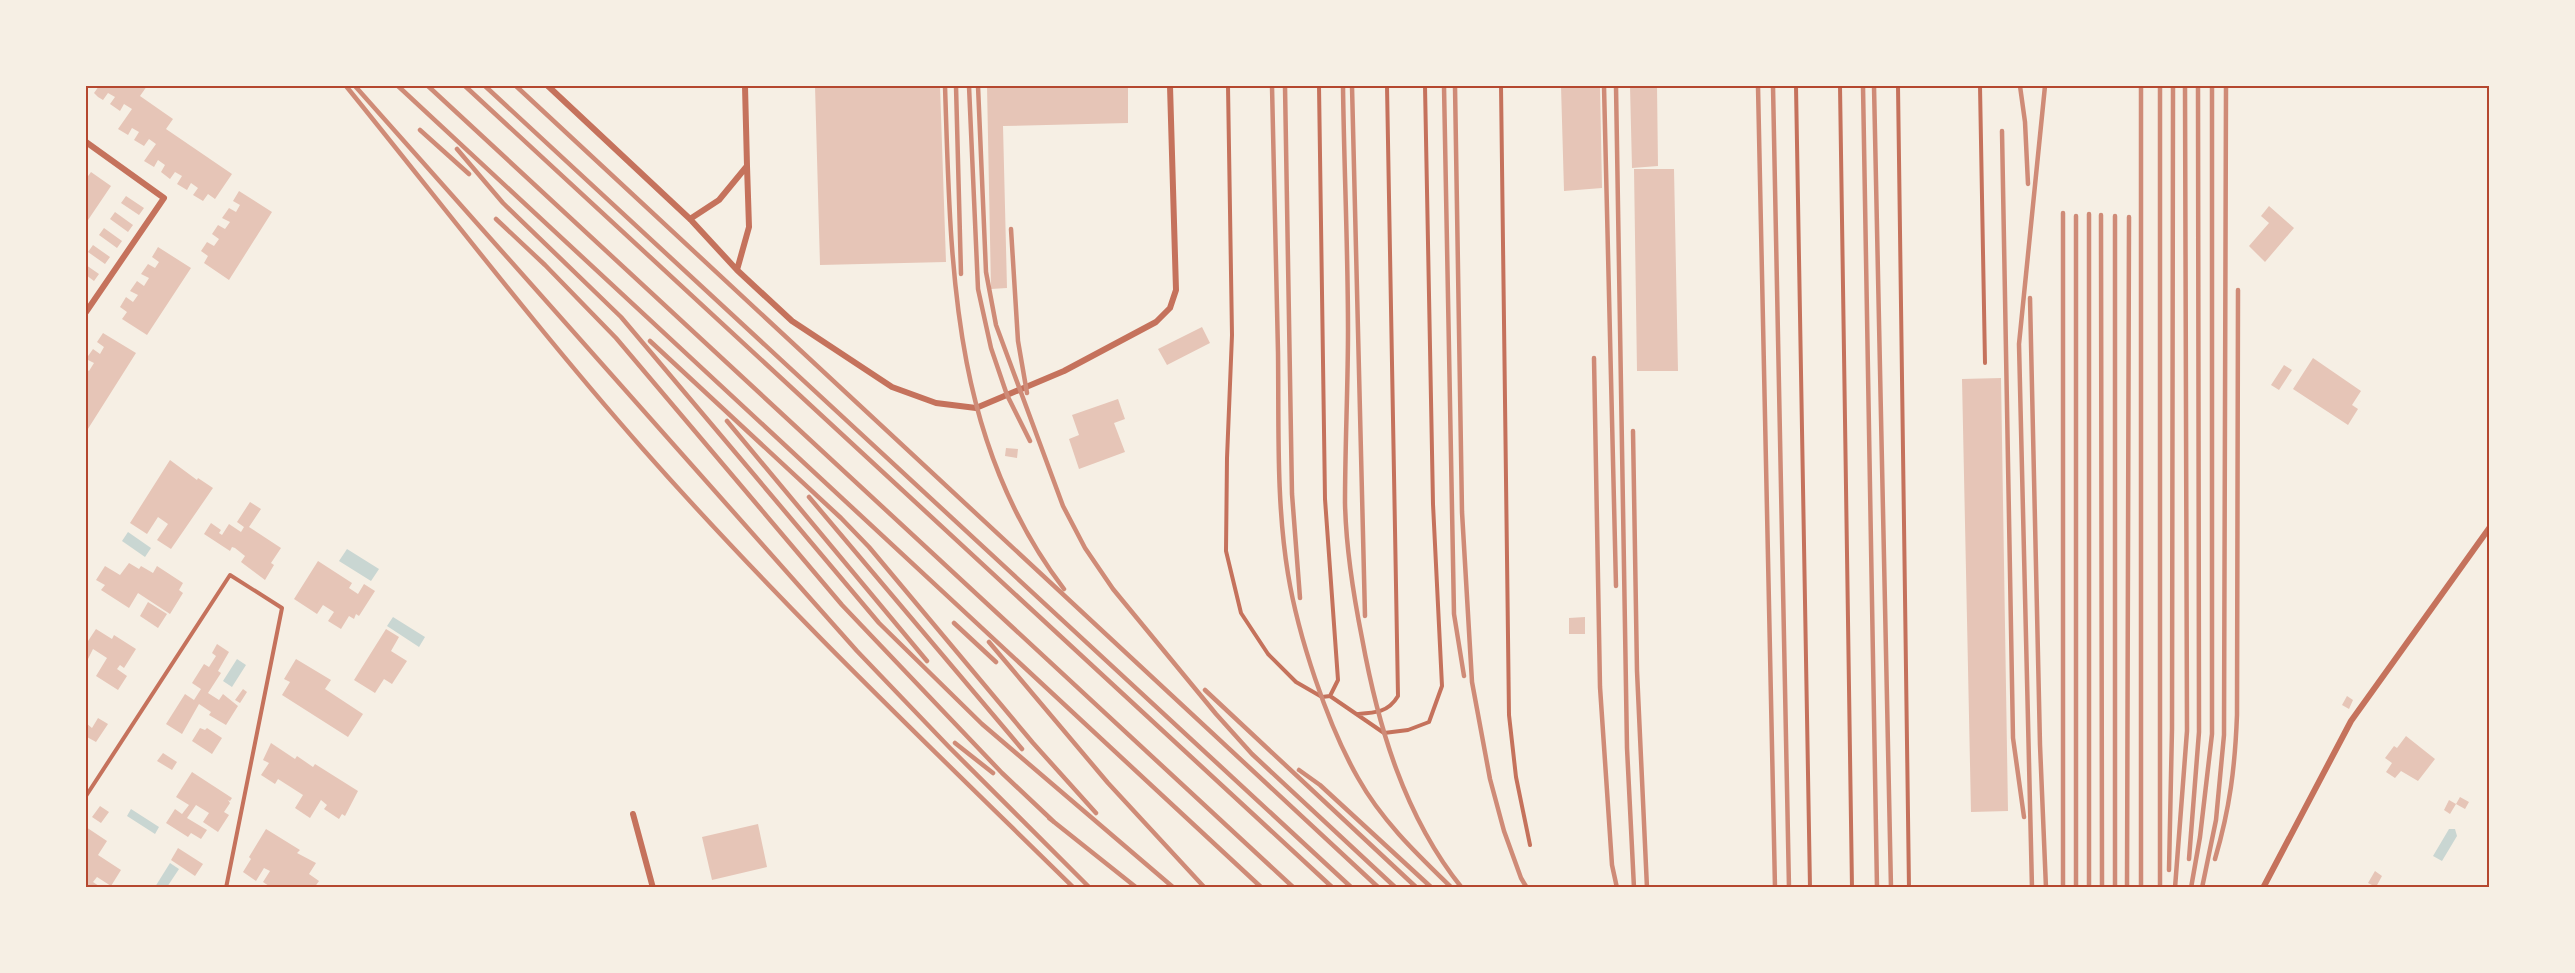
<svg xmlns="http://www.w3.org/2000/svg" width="2575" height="973" font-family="Figtree,sans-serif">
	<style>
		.water { fill: #c9d6d2 }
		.building { fill: #e6c5b7 }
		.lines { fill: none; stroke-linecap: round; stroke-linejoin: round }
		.service { stroke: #c5725c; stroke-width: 4 }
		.minor { stroke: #c5725c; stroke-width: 6 }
		.rail { stroke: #cf8b77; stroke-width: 4.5 }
		.neatline { fill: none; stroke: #b5482f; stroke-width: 2 }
	</style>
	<rect width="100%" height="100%" fill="#f6efe4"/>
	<path class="water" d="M128 532 151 548 145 557 122 541Z
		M347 549 379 569 371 581 339 561Z
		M393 617 425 637 419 647 387 626Z
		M237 659 246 665 232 687 223 681Z
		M131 809 159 827 155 834 127 816Z
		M2449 829H2455L2457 836 2442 861 2433 856Z
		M170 863 179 869 167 887H155Z"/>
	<path class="building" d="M99 86H147L140 96 173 119 166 129 232 174 215 199 208 194 203 201 193 195 198 188 191 183 187 190 177 184 182 176 175 172 170 179 161 172 165 165 158 160 154 167 144 161 156 144 149 139 144 146 134 140 139 132 132 128 128 135 118 129 132 109 124 104 120 111 110 104 115 97 108 93 103 100 98 97 94 93Z
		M815 86H940L946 262 820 265Z
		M987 86H1128V123L1003 126 1007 288 991 289Z
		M1561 86H1600L1602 188 1564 191Z
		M1630 86H1657L1658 166 1632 168Z
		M1634 169H1674L1678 371H1637Z
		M91 172 111 186 86 223V179Z
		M239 191 272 212 229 280 204 263 208 256 201 251 207 242 214 246 219 239 212 234 218 225 225 229 230 222 222 218 229 208 236 212 240 205 233 201Z
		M126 196 144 208 139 215 121 203Z
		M2269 206 2294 228 2265 262 2249 246 2269 223 2261 216Z
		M115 212 133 225 128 232 110 219Z
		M104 228 122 241 117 248 99 235Z
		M93 245 110 257 105 264 88 252Z
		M158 247 191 268 147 335 122 319 127 312 120 307 126 297 133 302 138 295 130 291 137 281 144 286 149 278 141 274 148 264 155 268 159 262 152 257Z
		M86 265 99 274 94 281 86 275Z
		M1202 327 1210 343 1167 365 1158 349Z
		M103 333 136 353 86 432V369L89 371 94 363 86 359 93 349 100 354 104 347 97 342Z
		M2313 358 2361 391 2352 405 2358 409 2348 425 2293 389Z
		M2284 365 2292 370 2279 390 2271 385Z
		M2001 378 2008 811 1971 812 1962 379Z
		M1118 399 1125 419 1114 423 1125 452 1079 469 1069 439 1079 435 1072 415Z
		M1006 448 1018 449 1017 458 1005 456Z
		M170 460 197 480 198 478 213 488 171 549 157 540 168 524 158 517 147 534 130 523Z
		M250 502 261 509 249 527 281 548 271 563 274 565 265 580 241 562 245 556 235 548 232 547 230 551 204 534 211 523 221 530 219 533 222 535 229 524 241 532 244 527 237 522Z
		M318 561 352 583 349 588 358 594 364 584 375 591 359 616 356 614 354 619 349 616 341 629 328 621 334 612 323 605 317 614 294 599Z
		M129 563 139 569 141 566 153 573 157 566 183 583 179 590 183 593 170 614 138 593 129 608 101 590 105 585 96 580 105 566 120 575Z
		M148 602 167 614 158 628 140 616Z
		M1585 617V634H1569V618Z
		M96 629 112 639 114 635 136 649 124 668 120 665 117 669 127 676 118 690 96 676 107 658 93 649 86 663V644Z
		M386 629 399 637 391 651 407 661 392 684 384 679 375 693 354 680Z
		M217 644 229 652 218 671 221 673 208 693 219 700 223 694 238 706 226 725 209 715 211 712 199 704 182 734 166 724 185 694 194 700 201 689 192 683 204 664 209 667 216 656 212 653Z
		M296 659 331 680 325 689 363 714 348 737 282 695 290 682 284 679Z
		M243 689 247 692 240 703 235 700Z
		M2347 696 2353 700 2349 709 2342 705Z
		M98 718 108 724 96 742 87 737 86 740V723L92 728Z
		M200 728 205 730 207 728 222 738 212 754 192 741Z
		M2406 736 2435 759 2418 781 2401 771 2395 778 2386 772 2392 763 2385 758 2394 746 2397 748Z
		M271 743 295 759 297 756 313 767 315 764 358 791 345 816 342 814 339 819 324 809 327 805 321 800 310 818 295 808 303 795 278 779 275 784 261 775 269 763 263 760Z
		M163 753 177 762 172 770 157 761Z
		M192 772 232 798 230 801 228 800 230 803 224 812 229 815 218 832 203 822 209 813 196 805 187 818 207 830 201 839 191 833 188 837 166 823 175 809 182 814 189 805 176 797Z
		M2460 797 2469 802 2465 809 2456 804 2450 814 2444 810 2449 800 2456 804Z
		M100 806 109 812 101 823 92 817Z
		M758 824 767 867 712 880 702 837Z
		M86 827 107 841 98 855 121 870 111 886 97 877 93 882 102 888H86Z
		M266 829 300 850 297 853 316 863 309 874 319 881 314 888H272L263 882 270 871 264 868 256 881 243 872 251 859 249 857Z
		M178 848 203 864 195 876 171 860Z
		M2375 871 2382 876 2376 887 2368 883Z"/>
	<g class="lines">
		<path class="service" d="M1228 86 1232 335 1227 458 1226 551 1241 613 1268 654 1296 682 1322 697 1330 696 1338 680 1325 499 1319 86
			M1501 86 1509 715 1516 777 1530 845
			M1796 86 1810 888
			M1840 86 1852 888
			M1898 86 1909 888
			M1980 86 1985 363
			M1330 696 1384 733 1408 730 1429 722 1442 686 1433 504 1425 86
			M1356 714C1374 713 1388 713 1398 696L1387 86
			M86 796 230 575 282 608 226 888"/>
		<path class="minor" d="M548 86 690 219 737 270 792 321 892 387 936 403 976 408 1064 371 1156 322 1170 308 1176 290 1170 86
			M745 86 747 166
			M86 142 164 198 86 312
			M690 219 719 200 747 166 749 227 737 270
			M633 814 653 888
			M2263 888 2351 721 2490 527"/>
		<path class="rail" d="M346 86C444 207 539 331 642 448 778 602 927 744 1074 888
			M355 86 857 651 950 748 1090 888
			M398 86 1262 888
			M428 86 1294 888
			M465 86 1333 888
			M485 86 1352 888
			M516 86 1379 888
			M945 86C951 263 950 440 1064 589
			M956 86 961 274
			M969 86 978 289 991 348 1007 395 1030 441
			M978 86 986 272 996 325 1063 506 1085 548 1113 589 1216 714 1252 754 1396 888
			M1272 86C1274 174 1276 263 1278 352 1279 425 1276 501 1288 574 1298 635 1327 724 1358 778 1382 821 1417 854 1452 888
			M1285 86 1292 494 1300 598
			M1343 86C1344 167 1348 249 1348 330 1348 388 1345 445 1345 503 1346 548 1353 593 1362 638 1378 726 1404 816 1462 888
			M1352 86 1365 616
			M1444 86 1454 614 1464 676
			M1455 86 1462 512 1472 682 1490 779 1504 831 1521 878 1527 888
			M1604 86 1616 586
			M1616 86 1627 748 1634 888
			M1758 86 1775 888
			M1773 86 1789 888
			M1863 86 1877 888
			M1874 86 1891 888
			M2020 86 2025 122 2028 184
			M2160 86V888
			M420 130 469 174
			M2002 131 2013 738 2024 817
			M457 149 503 203 621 317 879 623 982 724 1174 888
			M2063 213V888
			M2101 215 2102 888
			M2076 216V888
			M2115 216V888
			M496 219 545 265 616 338 842 605 1002 773 1054 822
			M1011 229 1018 341 1027 393
			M2030 298 2040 745 2046 888
			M650 341 841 518 869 547 1033 743 1096 813
			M1594 358 1600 687 1612 865 1617 888
			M727 421 927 661
			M1633 431 1637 671 1647 888
			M809 497 1022 749
			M954 623 996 662
			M989 642 1108 783 1205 888
			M1205 690 1417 888
			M955 743 993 773
			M1299 770 1320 785 1432 888
			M1049 818 1137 888
			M2189 859 2199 732 2198 86
			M2215 859C2230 808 2235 767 2237 715L2238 290
			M2169 870 2172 729 2173 86
			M2032 888 2019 344 2045 86
			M2089 888V214
			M2127 888 2129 217
			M2141 888V86
			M2175 888 2187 731 2185 86
			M2191 888 2200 837 2212 734V86
			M2202 888 2216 820 2224 735 2226 86"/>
	</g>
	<rect width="2575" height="973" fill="none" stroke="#f6efe4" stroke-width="174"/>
	<rect x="87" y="87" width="2401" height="799" class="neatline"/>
</svg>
